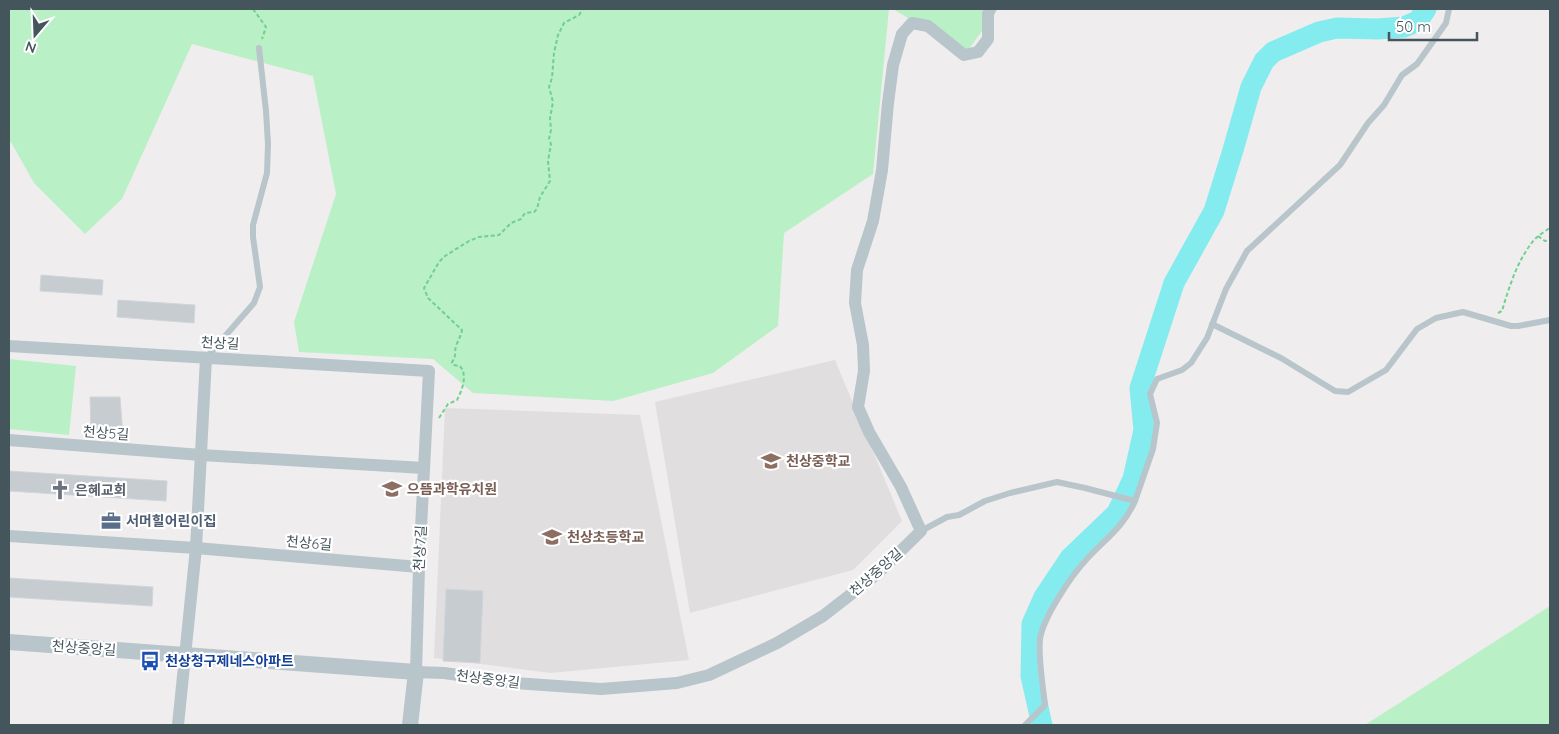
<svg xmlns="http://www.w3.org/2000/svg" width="1559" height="734" font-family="Quicksand,'Noto Sans KR',sans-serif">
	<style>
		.education { fill: #e1dee0 }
		.green { fill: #b9f0c5 }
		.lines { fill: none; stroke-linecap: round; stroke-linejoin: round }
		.river { stroke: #84ecef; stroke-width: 21 }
		.building { fill: #c7ccd1; stroke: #d1d5d9 }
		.path { stroke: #70d090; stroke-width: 2; stroke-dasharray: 4 2.5; stroke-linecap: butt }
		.service { stroke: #b8c5cb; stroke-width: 6 }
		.minor { stroke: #b8c5cb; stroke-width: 12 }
		.tertiary { stroke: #b8c5cb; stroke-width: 16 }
		.labels { text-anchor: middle; stroke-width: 4.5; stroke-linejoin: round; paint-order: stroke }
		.street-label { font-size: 14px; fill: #45555c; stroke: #fff }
		.education-label { font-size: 14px; font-weight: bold; fill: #785e54; stroke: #fff; text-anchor: start }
		.worship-label { font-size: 14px; font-weight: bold; fill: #5b616d; stroke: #fff; text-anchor: start }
		.service-label { font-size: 14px; font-weight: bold; fill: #4e5e75; stroke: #fff; text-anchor: start }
		.transit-label { font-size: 14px; font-weight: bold; fill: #164399; stroke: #fff; text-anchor: start }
	</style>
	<rect width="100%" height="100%" fill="#f0edee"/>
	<path class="education" d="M835 360 902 521 853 570 690 613 655 402Z
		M445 408 640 415 689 660 550 673 434 658Z"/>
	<path class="green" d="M9 9H889L873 174 784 233 778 326 713 373 613 401 473 393 433 359 299 352 294 322 336 194 313 76 192 44 122 199 85 234 34 183 11 142 9 143Z
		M893 9H998L966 53Z
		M9 359 76 366 69 435 9 429Z
		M1550 606V725H1365Z"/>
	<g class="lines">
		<path class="river" d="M1042 725 1031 676 1032 624 1044 597 1070 558 1117 513 1133 479 1144 430 1140 388 1174 283 1214 211 1233 150 1251 87 1264 61 1273 52 1319 32 1337 28 1378 29 1404 27 1418 21 1426 9"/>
	</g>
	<path class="building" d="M41 275 103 280 102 295 40 291Z
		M118 300 195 305 194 323 117 317Z
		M90 397H120L123 437 91 435Z
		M9 471 167 481 166 501 9 491Z
		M9 578 153 587 152 606 9 597Z
		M446 589 483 591 480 663 443 661Z"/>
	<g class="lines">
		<path class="path" d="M253 9 266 27 262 39
			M1538 236 1545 241 1550 240
			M1498 313 1502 311C1509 287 1518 259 1534 240 1539 235 1545 231 1550 228
			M439 418 448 404 457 400C462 390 468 376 460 366L453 365 452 362C457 355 454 353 456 346 458 340 461 336 462 330L428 298 424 288 439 262 445 256 469 241 479 237 499 235 511 223 521 219 525 213 534 212 537 209 540 197 550 181 548 161 551 144 549 139 551 130 550 118 553 102 549 87 552 78 554 53 558 35 564 23 579 15 583 9"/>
		<path class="service" d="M1212 324 1281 358 1335 391 1348 392 1386 370 1417 329 1436 318 1463 312 1511 326H1518L1550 320
			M206 358 254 303 260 287 253 237V225L267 173 268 144 266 111 259 48
			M921 531 947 517 959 515 985 501 1010 493 1057 482 1085 488 1135 501 1153 449 1157 423 1150 394 1157 379 1182 370 1191 363 1207 338 1226 289 1247 251 1340 165 1368 123 1384 105 1402 75 1417 64 1446 23 1449 9
			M1025 725 1045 705C1043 687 1038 657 1040 639 1043 618 1071 576 1086 560 1105 539 1123 528 1135 501"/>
		<path class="minor" d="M9 346 429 371 419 567 416 672 444 673 515 683 601 689 677 683 709 675 777 643 823 616 877 574 921 531 901 487 869 432 858 407 864 371 863 345 855 303 857 270 873 221 882 170 888 103 893 65 902 34 912 23 928 26 964 55 978 52 988 39V14L990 9
			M9 440 201 455 424 468
			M9 536 196 548 419 567
			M178 725 196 548 206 358"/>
		<path class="tertiary" d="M9 642 416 672 410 725"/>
	</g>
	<defs>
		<symbol id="school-bare" viewBox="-9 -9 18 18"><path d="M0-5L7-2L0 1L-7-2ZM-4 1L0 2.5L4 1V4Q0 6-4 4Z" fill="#8d6e63" stroke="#fff" stroke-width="2.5" paint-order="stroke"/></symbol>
		<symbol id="church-bare" viewBox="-9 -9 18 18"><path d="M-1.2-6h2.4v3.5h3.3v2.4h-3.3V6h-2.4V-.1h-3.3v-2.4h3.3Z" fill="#6b7280" stroke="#fff" stroke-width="2.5" paint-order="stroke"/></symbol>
		<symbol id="office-bare" viewBox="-9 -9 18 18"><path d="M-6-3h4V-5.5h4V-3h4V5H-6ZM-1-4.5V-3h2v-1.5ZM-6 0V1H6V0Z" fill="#5c6f8a" stroke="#fff" stroke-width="2.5" paint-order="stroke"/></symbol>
		<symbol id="bus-bare" viewBox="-9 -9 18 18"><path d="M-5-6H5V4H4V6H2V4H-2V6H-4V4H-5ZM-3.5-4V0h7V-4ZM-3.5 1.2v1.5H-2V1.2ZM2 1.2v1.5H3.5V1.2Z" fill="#1a4fb4" stroke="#fff" stroke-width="2.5" paint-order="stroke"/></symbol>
	</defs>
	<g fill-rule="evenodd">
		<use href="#school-bare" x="757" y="447" width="28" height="28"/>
		<use href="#school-bare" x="378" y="475" width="28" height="28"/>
		<use href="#church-bare" x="46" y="476" width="28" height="28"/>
		<use href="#office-bare" x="97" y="507" width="28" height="28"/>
		<use href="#school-bare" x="538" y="523" width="28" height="28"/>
		<use href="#bus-bare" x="136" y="647" width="28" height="28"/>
	</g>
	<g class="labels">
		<g class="street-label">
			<text transform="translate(220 343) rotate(3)" y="5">천상길</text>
			<text transform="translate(106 433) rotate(4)" y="5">천상5길</text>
			<text transform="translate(309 543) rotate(5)" y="5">천상6길</text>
			<text transform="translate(420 548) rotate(-87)" y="5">천상7길</text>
			<text transform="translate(876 572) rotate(-41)" y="5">천상중앙길</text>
			<text transform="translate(84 648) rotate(4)" y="5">천상중앙길</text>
			<text transform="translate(488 679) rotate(7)" y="5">천상중앙길</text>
		</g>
		<g class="education-label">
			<text x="786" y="466">천상중학교</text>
			<text x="407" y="494">으뜸과학유치원</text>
			<text x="567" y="542">천상초등학교</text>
		</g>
		<g class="worship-label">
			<text x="75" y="495">은혜교회</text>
		</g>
		<g class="service-label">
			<text x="126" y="526">서머힐어린이집</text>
		</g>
		<g class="transit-label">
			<text x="165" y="666">천상청구제네스아파트</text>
		</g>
	</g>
	<rect width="1559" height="734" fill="none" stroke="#45555c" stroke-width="20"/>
	<g transform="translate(35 35) rotate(199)" stroke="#ffffff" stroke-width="4" paint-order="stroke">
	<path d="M0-4L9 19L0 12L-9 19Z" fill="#45555c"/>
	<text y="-8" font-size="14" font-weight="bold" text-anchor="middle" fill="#45555c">N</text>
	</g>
	<path d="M1389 32v8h88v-8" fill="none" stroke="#45555c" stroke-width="2.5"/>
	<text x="1396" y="32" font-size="15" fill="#45555c" stroke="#ffffff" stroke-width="4" paint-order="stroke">50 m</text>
</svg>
